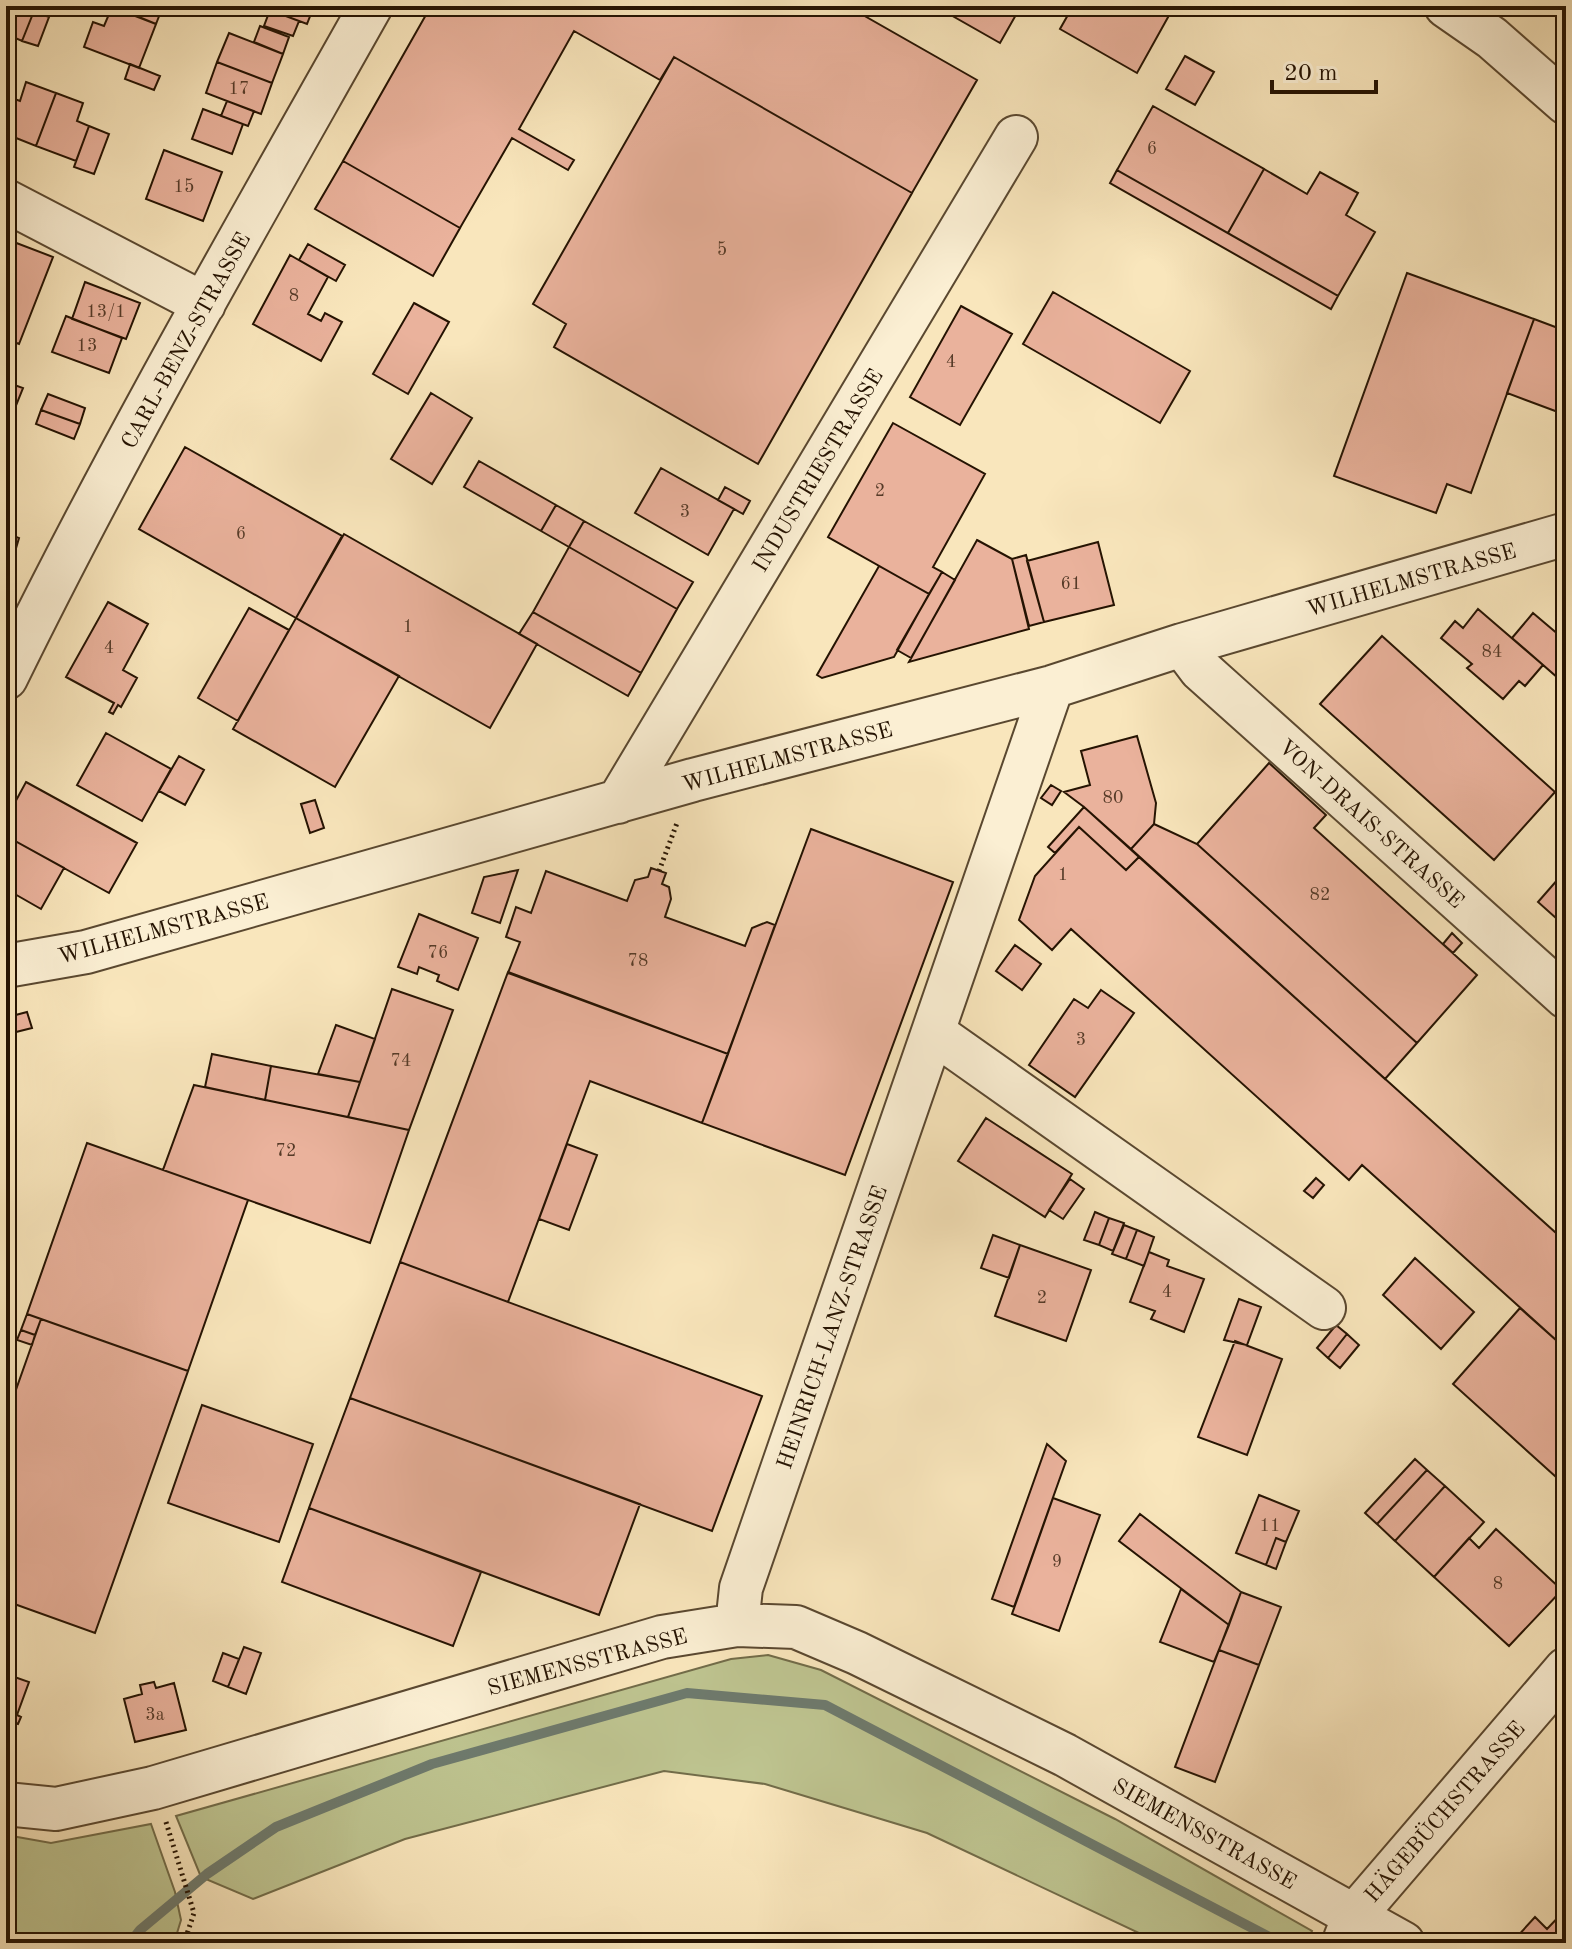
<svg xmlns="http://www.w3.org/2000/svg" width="1572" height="1949" font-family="'Old Standard TT',serif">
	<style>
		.green { fill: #bec490; stroke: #726c49; stroke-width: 2 }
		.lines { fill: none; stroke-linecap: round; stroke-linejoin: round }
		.stream { stroke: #6e7a6d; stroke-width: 10 }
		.building { fill: #eab29c; stroke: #251302; stroke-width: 2 }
		.minor-casing { stroke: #5a4830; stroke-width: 46 }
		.path { stroke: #251302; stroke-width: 5; stroke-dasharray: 2 4; stroke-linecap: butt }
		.minor { stroke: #fbefd3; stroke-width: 42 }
		.labels { text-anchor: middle; stroke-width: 6; stroke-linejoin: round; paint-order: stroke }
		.number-label { font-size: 18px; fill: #563b28 }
		.street-label { font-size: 22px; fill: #251302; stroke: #fbefd3 }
	</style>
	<rect width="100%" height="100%" fill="#f9e6bc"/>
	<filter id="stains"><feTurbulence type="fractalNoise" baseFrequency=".0025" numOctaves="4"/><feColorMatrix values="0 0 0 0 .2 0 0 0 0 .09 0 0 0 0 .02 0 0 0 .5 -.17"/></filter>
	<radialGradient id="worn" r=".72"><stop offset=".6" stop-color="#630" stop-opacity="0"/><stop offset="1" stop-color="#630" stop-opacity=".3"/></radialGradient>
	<path class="green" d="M768 1655 821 1670 1115 1819 1312 1931 1307 1943H1160L927 1833 765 1784 664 1771 405 1839 253 1899 201 1877 176 1816 731 1659Z
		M151 1824 175 1892 181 1920 174 1943H6V1835L51 1843Z"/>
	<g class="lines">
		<path class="stream" d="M130 1943 140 1930 207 1874 276 1827 432 1764 687 1693 825 1705 1281 1943"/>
	</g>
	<path class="building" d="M16 6H36L22 41 6 34Z
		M112 6H163L156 24Z
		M259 6H314L307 24Z
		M431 6H847L977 80 912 193 674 57 660 80 574 31 519 129 574 160 568 170 512 138 460 228 343 161Z
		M935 6H1021L1000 43Z
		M1073 6H1166L1172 10 1137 73 1060 29Z
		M112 7 156 24 139 68 84 47 93 22 104 26Z
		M270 10 299 21 293 36 264 26Z
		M34 11 49 17 38 46 22 41Z
		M260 26 289 37 283 54 254 42Z
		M229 33 283 54 272 83 217 62Z
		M1185 56 1214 72 1195 105 1166 89Z
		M674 57 912 193 758 464 554 347 566 324 533 304Z
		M217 62 272 83 261 114 206 93Z
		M130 64 160 76 154 90 125 79Z
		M26 82 56 93 36 146 6 134V104L9 97 20 101Z
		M56 93 83 103 77 121 89 126 76 161 36 146Z
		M227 101 254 111 248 126 221 116Z
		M1153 106 1264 169 1228 233 1117 170Z
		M203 109 243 124 232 154 192 139Z
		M89 126 109 134 94 174 74 167Z
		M164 150 222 172 203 221 146 199Z
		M343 161 460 228 433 276 315 209Z
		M1264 169 1307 194 1320 172 1358 193 1346 215 1375 232 1338 296 1228 233Z
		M1117 170 1338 296 1331 309 1110 183Z
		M6 239 53 257 19 344 6 339Z
		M308 244 345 265 336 281 299 260Z
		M290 255 328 277 308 314 321 321 325 313 342 322 321 361 253 324Z
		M1407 273 1534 319 1471 493 1447 484 1436 513 1334 476Z
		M85 282 140 303 126 339 72 319Z
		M1053 292 1190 371 1160 423 1023 344Z
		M414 303 449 322 408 394 373 374Z
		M961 306 1012 334 960 425 910 397Z
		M66 316 122 338 109 373 52 352Z
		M1534 319 1566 331V415L1507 393Z
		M6 382 23 388 13 413 6 410Z
		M431 393 472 418 432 484 391 459Z
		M48 394 85 408 80 424 41 410Z
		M41 410 80 424 74 439 36 424Z
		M893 423 985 474 933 567 942 572 929 594 828 537Z
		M185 447 342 536 296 618 139 529Z
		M479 461 556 505 541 531 464 487Z
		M661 468 734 509 708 555 635 513Z
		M725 487 750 501 743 514 718 500Z
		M556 505 584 521 569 547 541 531Z
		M584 521 693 582 677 609 569 547Z
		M6 533 19 538 9 572H6Z
		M344 534 537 644 490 728 296 618Z
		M977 540 1012 559 1029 629 909 662Z
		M1098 542 1114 605 1044 622 1027 561Z
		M569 547 677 609 641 673 533 612Z
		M1026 555 1044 622 1029 626 1012 559Z
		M879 566 929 594 894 657 822 678 817 675Z
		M942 572 955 580 911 658 897 650Z
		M108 602 148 624 123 670 137 678 121 707 118 705 113 714 109 712 114 703 66 677Z
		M249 608 289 630 238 721 198 698Z
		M1478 609 1543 665 1525 686 1519 681 1503 699 1467 668 1472 664 1441 638 1455 621 1463 628Z
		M533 612 641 673 628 696 519 634Z
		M1533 613 1566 641V669L1558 678 1512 638Z
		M296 618 399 676 335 787 233 729Z
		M1382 636 1555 792 1494 860 1320 704Z
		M106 733 171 769 142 821 77 785Z
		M1137 736 1156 803 1154 824 1131 849 1084 807 1064 792 1090 785 1081 751Z
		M179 756 204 770 185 805 159 791Z
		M1269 763 1326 815 1314 828 1477 975 1417 1043 1197 844Z
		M26 782 137 843 109 893 6 836V819Z
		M1051 785 1061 791 1052 805 1041 798Z
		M315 800 324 828 310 833 301 804Z
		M1084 807 1139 857 1126 870 1079 827 1055 853 1048 847Z
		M1154 824 1197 844 1417 1043 1385 1079 1131 849Z
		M1079 827 1126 870 1139 857 1566 1242V1349L1362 1165 1349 1180 1071 929 1052 950 1019 920 1035 876Z
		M811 829 953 882 845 1175 702 1123Z
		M8 837 64 868 41 909 6 889Z
		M651 868 666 873 662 884 669 887 671 899 665 917 745 946 752 928 767 922 775 925 728 1054 508 973 520 942 506 937 516 907 531 913 546 871 627 901 635 880 648 877Z
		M518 870 500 923 472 913 484 877Z
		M1566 870V927L1538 902Z
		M419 914 478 938 458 990 437 981 439 975 419 967 417 974 398 967Z
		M1452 933 1462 943 1453 953 1443 944Z
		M1015 945 1041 964 1022 990 996 971Z
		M508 972 728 1054 702 1123 590 1081 508 1302 400 1262Z
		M392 989 453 1010 409 1130 348 1117Z
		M1101 990 1134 1013 1075 1097 1029 1065 1074 999 1088 1008Z
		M27 1012 32 1028 12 1033 8 1017Z
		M336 1025 375 1039 360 1082 318 1074Z
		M212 1054 271 1066 265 1100 205 1087Z
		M271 1066 360 1082 348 1117 265 1100Z
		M194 1085 409 1130 370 1243 163 1170Z
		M986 1118 1072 1174 1045 1217 958 1161Z
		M87 1143 248 1200 188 1371 27 1314Z
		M567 1144 597 1155 569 1230 539 1219Z
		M1316 1178 1324 1185 1313 1198 1304 1191Z
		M1070 1179 1084 1189 1063 1219 1049 1210Z
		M1095 1212 1109 1218 1099 1245 1084 1240Z
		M1109 1218 1124 1223 1113 1251 1099 1245Z
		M1124 1225 1137 1230 1126 1259 1112 1254Z
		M1137 1230 1154 1237 1144 1266 1126 1259Z
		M993 1235 1020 1245 1009 1278 981 1268Z
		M1020 1245 1091 1270 1066 1341 995 1316Z
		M1149 1252 1169 1260 1167 1266 1204 1279 1184 1332 1151 1319 1155 1311 1130 1302Z
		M1415 1258 1474 1312 1441 1349 1383 1295Z
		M400 1262 762 1396 712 1531 350 1398Z
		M1239 1299 1261 1307 1247 1345 1224 1340Z
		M1520 1308 1566 1349V1486L1453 1384Z
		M27 1314 41 1319 35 1335 21 1330Z
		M41 1319 188 1371 95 1633 6 1601V1418Z
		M1336 1325 1347 1334 1328 1358 1317 1348Z
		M21 1330 35 1335 32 1345 17 1340Z
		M1347 1334 1359 1345 1340 1368 1328 1358Z
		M1235 1341 1282 1359 1247 1455 1198 1437Z
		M350 1398 640 1504 599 1615 309 1508Z
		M202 1405 313 1444 279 1542 168 1503Z
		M1047 1444 1066 1461 1014 1607 992 1599Z
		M1415 1459 1427 1470 1377 1524 1365 1513Z
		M1427 1470 1445 1486 1395 1541 1377 1524Z
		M1445 1486 1484 1522 1434 1577 1395 1541Z
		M1259 1495 1299 1511 1286 1542 1276 1538 1266 1565 1236 1553Z
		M1053 1498 1100 1515 1059 1631 1012 1614Z
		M309 1508 481 1572 453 1646 282 1582Z
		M1140 1514 1241 1592 1229 1625 1119 1541Z
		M1496 1529 1562 1590 1509 1646 1434 1577 1469 1538 1479 1548Z
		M1276 1538 1286 1542 1276 1569 1266 1565Z
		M1181 1589 1229 1625 1214 1662 1160 1642Z
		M1241 1592 1281 1607 1259 1665 1219 1650Z
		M244 1647 261 1653 246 1694 228 1687Z
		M1219 1650 1259 1665 1215 1782 1175 1767Z
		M223 1653 239 1659 228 1687 213 1681Z
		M6 1674 29 1682 17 1715 21 1717 18 1724 15 1723 7 1743Z
		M154 1682 156 1688 174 1683 186 1730 135 1742 124 1699 142 1694 140 1685Z
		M1566 1909V1943H1519L1515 1939 1535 1917 1547 1929Z"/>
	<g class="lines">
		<defs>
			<path id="minor" d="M1446 6 1492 38 1566 103
				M6 201 204 304
				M1182 645 1200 669 1566 997
				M6 678C118 449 246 228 371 6
				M618 802 1016 137
				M6 966 86 952 693 780 1052 687 1182 645 1566 534
				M933 1032 1324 1308
				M737 1625 741 1588 1052 687
				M6 1804 56 1809 153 1788 662 1637 737 1625 796 1627 857 1653 1065 1755 1403 1943
				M1345 1939 1354 1916 1566 1669"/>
		</defs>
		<use href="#minor" class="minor-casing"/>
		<path class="path" d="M659 871 677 823
			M166 1822 194 1913 184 1943"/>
		<use href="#minor" class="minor"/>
	</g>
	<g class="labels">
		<g class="number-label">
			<text x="239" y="94">17</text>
			<text x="1152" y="154">6</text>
			<text x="184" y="192">15</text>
			<text x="722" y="255">5</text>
			<text x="294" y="301">8</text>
			<text x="106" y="317">13/1</text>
			<text x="87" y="351">13</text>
			<text x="951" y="367">4</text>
			<text x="880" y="496">2</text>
			<text x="685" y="517">3</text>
			<text x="241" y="539">6</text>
			<text x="1071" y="589">61</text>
			<text x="408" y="632">1</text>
			<text x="109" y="653">4</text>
			<text x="1492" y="657">84</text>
			<text x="1113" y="803">80</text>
			<text x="1063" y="880">1</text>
			<text x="1320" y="900">82</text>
			<text x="438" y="958">76</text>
			<text x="638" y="966">78</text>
			<text x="1081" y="1045">3</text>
			<text x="401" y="1066">74</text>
			<text x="286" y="1156">72</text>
			<text x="1167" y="1297">4</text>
			<text x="1042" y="1303">2</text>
			<text x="1270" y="1531">11</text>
			<text x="1057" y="1567">9</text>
			<text x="1498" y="1589">8</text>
			<text x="155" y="1720">3a</text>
		</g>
		<g class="street-label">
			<text transform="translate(185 340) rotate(-61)" y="8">CARL-BENZ-STRASSE</text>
			<text transform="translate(817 470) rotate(-59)" y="8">INDUSTRIESTRASSE</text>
			<text transform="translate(1411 579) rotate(-16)" y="8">WILHELMSTRASSE</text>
			<text transform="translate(787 756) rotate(-15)" y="8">WILHELMSTRASSE</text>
			<text transform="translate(1372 823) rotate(42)" y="8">VON-DRAIS-STRASSE</text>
			<text transform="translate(163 928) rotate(-15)" y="8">WILHELMSTRASSE</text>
			<text transform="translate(831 1327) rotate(-71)" y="8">HEINRICH-LANZ-STRASSE</text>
			<text transform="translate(587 1661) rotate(-15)" y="8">SIEMENSSTRASSE</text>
			<text transform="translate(1444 1811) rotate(-49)" y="8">HÄGEBÜCHSTRASSE</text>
			<text transform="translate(1205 1833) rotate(29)" y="8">SIEMENSSTRASSE</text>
		</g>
	</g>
	<rect width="1572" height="1949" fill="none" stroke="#f9e6bc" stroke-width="32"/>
	<rect x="8" y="8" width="1556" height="1933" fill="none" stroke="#251302" stroke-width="4"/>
	<rect x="16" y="16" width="1540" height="1917" fill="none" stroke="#251302" stroke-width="2"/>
	<path d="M1272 80v12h104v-12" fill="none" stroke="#251302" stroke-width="4"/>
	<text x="1284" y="80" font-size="24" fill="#251302" stroke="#fbefd3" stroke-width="6" paint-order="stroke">20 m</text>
	<rect width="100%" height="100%" filter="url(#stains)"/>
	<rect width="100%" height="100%" fill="url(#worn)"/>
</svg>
